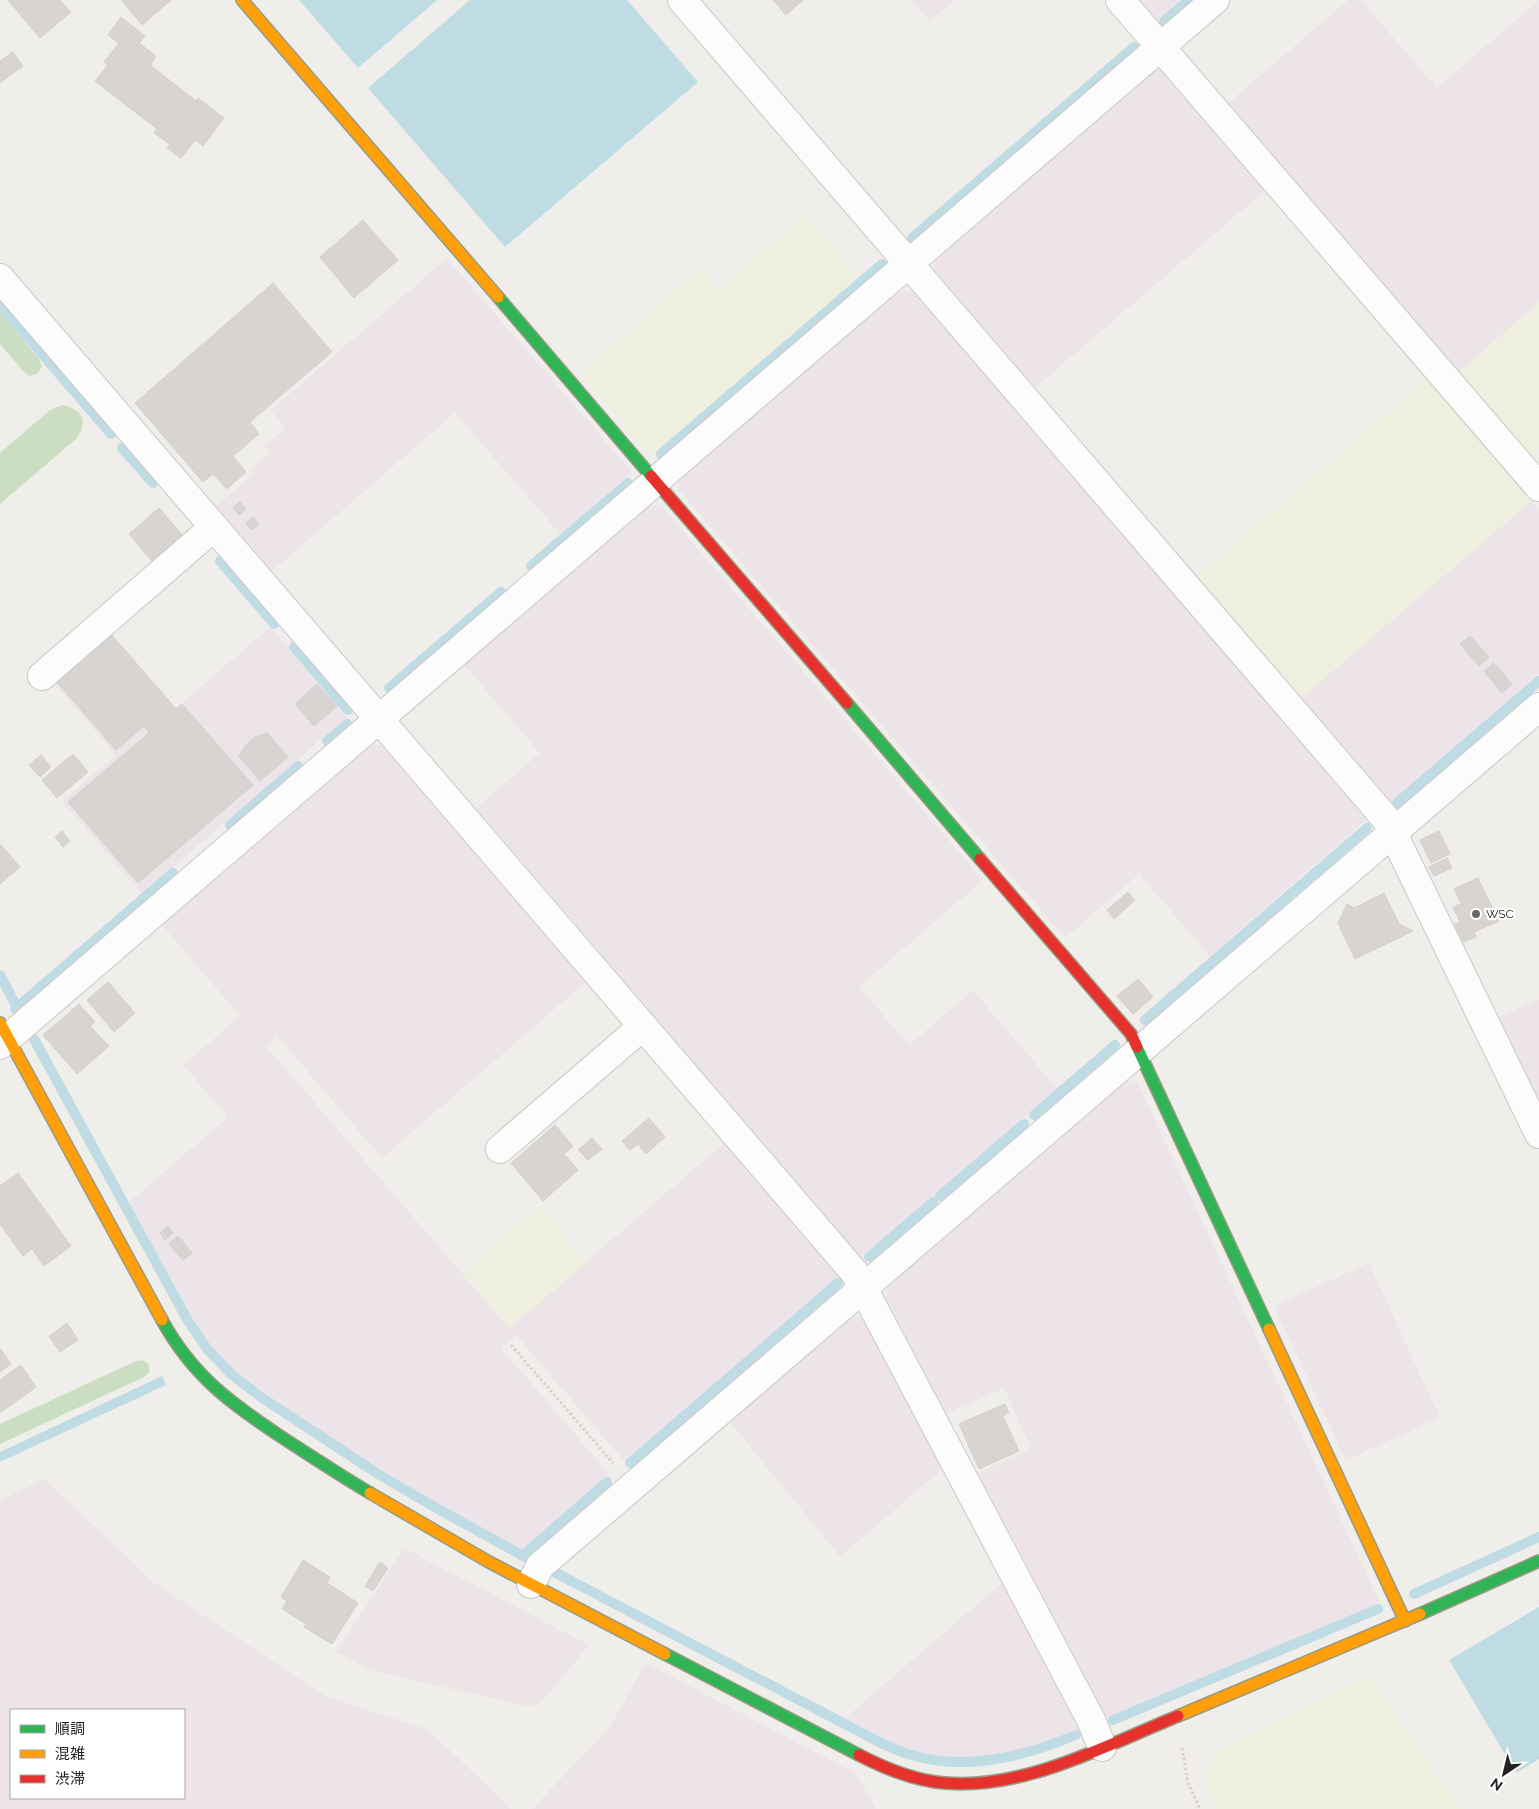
<svg xmlns="http://www.w3.org/2000/svg" width="1539" height="1809" font-family="Raleway,'Noto Sans JP',sans-serif">
	<style>
		.industrial { fill: #ede4e9; fill-rule: evenodd }
		.farmland { fill: #efefdf }
		.forest { fill: #cbdec1 }
		.water { fill: #bfdbe3 }
		.lines { fill: none; stroke-linecap: round; stroke-linejoin: round }
		.stream { stroke: #bfdbe3; stroke-width: 10 }
		.building { fill: #d7d4d2; stroke: #d3d0cc }
		.street-casing { stroke: #c9c8c7; stroke-width: 30 }
		.fast-casing { stroke: #999a82; stroke-width: 14 }
		.slow-casing { stroke: #999a82; stroke-width: 14 }
		.jam-casing { stroke: #999a82; stroke-width: 14 }
		.path { stroke: #dccecd; stroke-width: 3; stroke-dasharray: 2.5 2.5; stroke-linecap: butt }
		.street { stroke: #fdfcfc; stroke-width: 28 }
		.fast { stroke: #30b455; stroke-width: 11 }
		.slow { stroke: #ff9f0a; stroke-width: 11 }
		.jam { stroke: #e5322d; stroke-width: 11 }
		.poi-dot { fill: #6a6968; stroke: #fff; stroke-width: 2 }
		.labels { text-anchor: middle; stroke-width: 4.5; stroke-linejoin: round; paint-order: stroke }
		.poi-label { font-size: 12px; fill: #222; stroke: #fff; text-anchor: start }
	</style>
	<rect width="100%" height="100%" fill="#f0eeeb"/>
	<path class="industrial" d="M912 0H955L930 21Z
		M1140 0H1181L1157 20Z
		M1348 0H1361L1437 88 1539 0V302L1459 372 1228 103Z
		M1159 68 1265 191 1035 388 934 271 935 261Z
		M447 258 632 472 560 534 455 413 272 571 216 506 253 475 249 470 270 452 265 445 285 428 271 410Z
		M901 290 912 291 1367 819 1210 956 1139 874 1065 938 679 490 680 480Z
		M1531 501 1539 510V674L1391 802 1301 698Z
		M650 505 661 506 983 880 859 987 909 1045 973 990 1057 1089 861 1257 476 808 540 753 464 665Z
		M270 627 347 717 142 894 62 801 116 755 51 680 108 630 176 708Z
		M372 744 382 746 586 982 382 1158 277 1036 266 1046 509 1328 724 1143 839 1276 624 1461 516 1335 501 1348 609 1474 521 1550 440 1505 381 1469 322 1432 235 1372 212 1347 192 1318 129 1202 228 1117 183 1065 240 1016 162 925Z
		M1539 999V1100L1499 1017Z
		M1128 1080 1137 1082 1380 1603 1106 1717 978 1473 1031 1448 1004 1388 946 1414 886 1298 888 1286Z
		M1369 1263 1440 1418 1346 1460 1274 1306Z
		M853 1317 863 1318 942 1469 840 1557 730 1422Z
		M45 1479 153 1582 325 1696 429 1730 511 1809H0V1500ZM184 1710V1798H11V1710Z
		M404 1548 589 1645 544 1699 536 1705 526 1706 373 1671 336 1652Z
		M1002 1583 1078 1729 1057 1738 1021 1749 984 1756 958 1758 933 1756 909 1749 885 1739 845 1718Z
		M646 1663 857 1774 876 1809H532L609 1728Z"/>
	<path class="farmland" d="M805 215 858 277 650 456 580 374 701 269 719 289Z
		M1539 302V446L1530 454 1459 372Z
		M1427 379 1531 501 1301 698 1197 576Z
		M539 1207 587 1262 510 1328 462 1273Z
		M1369 1677 1461 1809H1216L1211 1800 1209 1780 1211 1764 1216 1750Z"/>
	<path class="forest" d="M0 313 39 359 42 366 38 373 30 376 24 372 0 344Z
		M62 405C82 410 89 419 77 438L0 504V453L50 410Z
		M143 1360 149 1365V1372L144 1377 0 1444V1424L136 1361Z"/>
	<path class="water" d="M299 0H437L358 68Z
		M470 0H627L698 82 505 247 368 88Z
		M162 1376 166 1385 0 1462V1452Z
		M1539 1607V1759L1516 1773 1449 1660Z"/>
	<g class="lines">
		<path class="stream" d="M1164 21 1189 0
			M912 238 1134 47
			M0 305 111 434
			M122 448 153 483
			M661 454 882 264
			M220 561 274 624
			M531 566 628 483
			M294 647 348 710
			M389 688 501 592
			M327 741 347 724
			M1397 803 1539 681
			M230 825 298 766
			M0 975 18 1009
			M15 1009 173 873
			M1145 1020 1367 828
			M34 1039 188 1321 208 1350 232 1375 261 1397 378 1474 438 1509 525 1557
			M1034 1115 1115 1045
			M940 1196 1024 1124
			M869 1257 933 1202
			M630 1463 838 1283
			M522 1556 607 1482
			M556 1573 883 1744C891 1747 899 1751 908 1754 964 1772 1023 1757 1076 1735
			M1414 1594 1539 1537
			M1113 1720 1378 1609"/>
	</g>
	<path class="building" d="M8 0H60L71 12 40 38Z
		M121 0H171L142 25Z
		M773 0H803L786 15Z
		M121 17 145 36 139 43 156 56 150 65 196 101 198 98 224 118 203 146 195 140 181 158 167 148 170 144 154 133 157 129 95 81 108 65 104 62 119 43 108 35Z
		M13 52 23 66 0 83V61Z
		M363 220 398 260 354 298 320 257Z
		M273 283 332 352 250 422 259 434 233 456 246 472 227 489 213 474 203 482 135 403Z
		M240 502 246 509 239 515 233 507Z
		M159 508 182 535 152 561 129 534Z
		M253 517 259 524 252 530 246 523Z
		M110 633 176 709 182 704 253 785 138 883 68 802 149 733 144 726 116 750 55 680Z
		M1470 636 1489 657 1479 666 1460 644Z
		M1494 663 1512 684 1502 693 1484 671Z
		M317 684 337 706 314 726 295 704Z
		M267 733 288 757 260 781 239 756 246 745 250 741 255 737Z
		M73 754 88 772 57 798 42 780Z
		M41 755 51 767 40 777 29 765Z
		M62 831 70 841 63 847 55 837Z
		M1439 831 1450 854 1431 863 1420 840Z
		M0 844 20 867 0 884Z
		M1447 858 1452 868 1434 876 1429 867Z
		M1478 878 1499 921 1474 932 1476 937 1463 942 1455 924 1460 922 1453 907 1461 904 1454 889Z
		M1128 892 1135 900 1114 919 1107 910Z
		M1384 893 1399 924 1413 931 1355 959 1338 923 1347 904 1354 908Z
		M1138 979 1153 997 1133 1014 1117 996Z
		M108 982 135 1013 114 1032 87 1000Z
		M79 1004 95 1022 90 1026 109 1046 77 1074 43 1035Z
		M649 1118 665 1137 646 1154 638 1144 630 1150 622 1141Z
		M555 1125 573 1146 564 1154 578 1170 543 1201 511 1163Z
		M592 1138 602 1149 588 1160 578 1150Z
		M18 1173 71 1246 44 1266 32 1249 23 1256 0 1224V1186Z
		M168 1226 173 1233 165 1240 160 1233Z
		M178 1236 192 1253 183 1260 169 1244Z
		M67 1323 78 1340 60 1352 49 1336Z
		M0 1348 11 1364 0 1372Z
		M21 1365 36 1387 0 1413V1380Z
		M1005 1404 1009 1413 1003 1416 1019 1451 979 1469 959 1424Z
		M303 1560 330 1577 327 1583 358 1603 332 1644 304 1627 306 1624 282 1609 287 1601 281 1597Z
		M380 1562 388 1568 373 1591 365 1586Z"/>
	<g class="lines">
		<defs>
			<path id="street" d="M682 0 1386 819 1539 1134
				M1120 0 1539 487
				M0 278 855 1273 1092 1722 1102 1747
				M42 676 214 527
				M0 1045 1215 0
				M500 1149 643 1026
				M531 1584 540 1566 1539 707"/>
			<path id="fast" d="M498 297 651 476
				M847 703 980 859
				M1137 1047 1269 1329
				M162 1320C193 1377 233 1405 286 1440 314 1458 341 1476 370 1493
				M1420 1614 1539 1561
				M665 1654 859 1755"/>
			<path id="slow" d="M242 0 498 297
				M0 1023 162 1320
				M1269 1329 1405 1621
				M370 1493 489 1562 665 1654
				M1178 1716 1420 1614"/>
			<path id="jam" d="M651 476 847 703
				M980 859 1131 1034 1137 1047
				M859 1755C886 1769 915 1781 945 1783 1024 1790 1107 1745 1178 1716"/>
		</defs>
		<use href="#street" class="street-casing"/>
		<use href="#fast" class="fast-casing"/>
		<use href="#slow" class="slow-casing"/>
		<use href="#jam" class="jam-casing"/>
		<path class="path" d="M511 1345 613 1463
			M1182 1748 1188 1783 1200 1809"/>
		<use href="#street" class="street"/>
		<use href="#fast" class="fast"/>
		<use href="#slow" class="slow"/>
		<use href="#jam" class="jam"/>
	</g>
	<circle class="poi-dot" cx="1476" cy="914" r="5"/>
	<g class="labels">
		<g class="poi-label">
			<text x="1486" y="918">WSC</text>
		</g>
	</g>
	<rect x="10" y="1709" width="175" height="90" fill="#ffffff" stroke="#a7a7a7"/>
	<rect x="20" y="1725" width="25" height="8" fill="#30b455" stroke="#a7a7a7"/>
	<text x="55" y="1734" font-size="15" fill="#222222">順調</text>
	<rect x="20" y="1750" width="25" height="8" fill="#ff9f0a" stroke="#a7a7a7"/>
	<text x="55" y="1759" font-size="15" fill="#222222">混雑</text>
	<rect x="20" y="1775" width="25" height="8" fill="#e5322d" stroke="#a7a7a7"/>
	<text x="55" y="1784" font-size="15" fill="#222222">渋滞</text>
	<g transform="translate(1504 1774) rotate(215)" stroke="#ffffff" stroke-width="4" paint-order="stroke">
	<path d="M0-4L9 19L0 12L-9 19Z" fill="#222222"/>
	<text y="-8" font-size="14" font-weight="bold" text-anchor="middle" fill="#222222">N</text>
	</g>
</svg>
